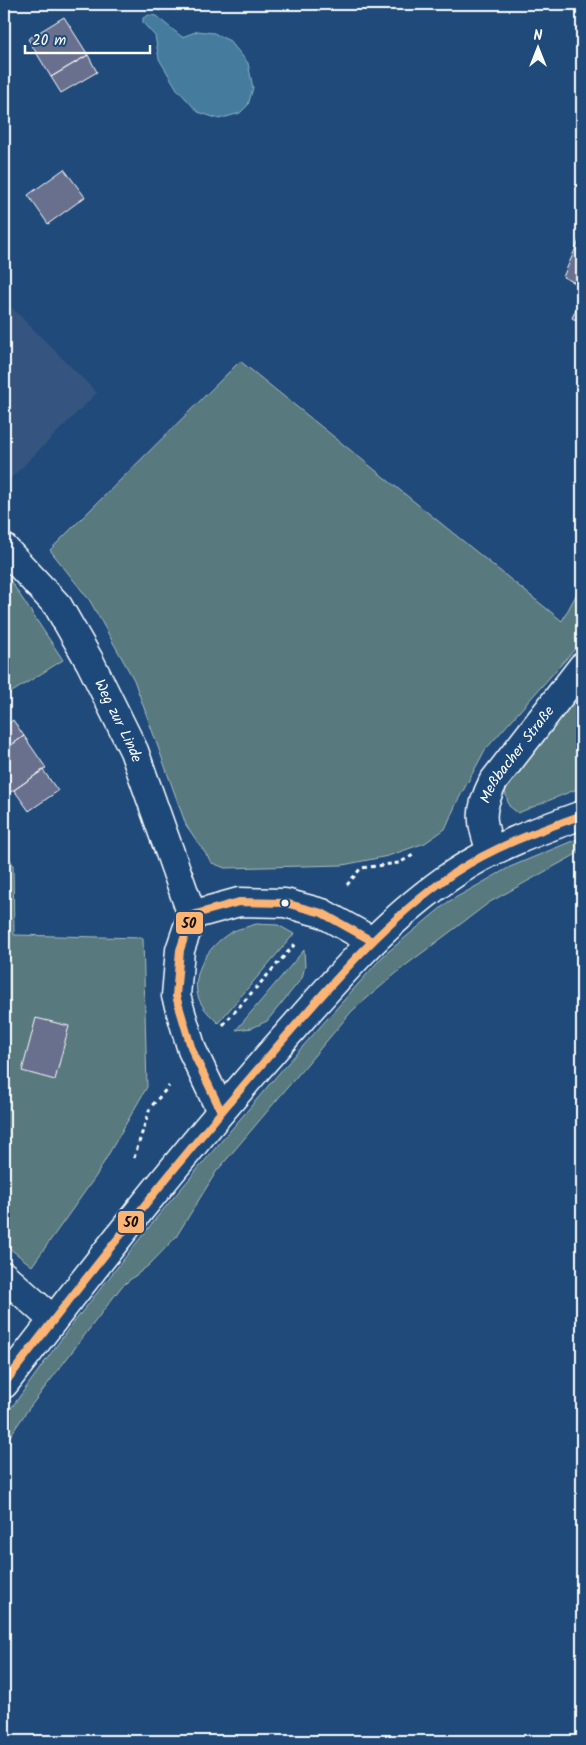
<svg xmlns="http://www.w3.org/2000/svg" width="586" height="1745" font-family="Kalam,sans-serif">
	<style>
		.built { fill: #355580 }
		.green { fill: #59797e; stroke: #acbcbe }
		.water { fill: #447c9e; stroke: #8fb0c5 }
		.building { fill: #69708e; stroke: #fff }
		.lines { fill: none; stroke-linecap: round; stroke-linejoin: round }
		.minor-casing { stroke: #fff; stroke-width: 31 }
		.major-casing { stroke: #fff; stroke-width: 31 }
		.path { stroke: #fff; stroke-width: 3; stroke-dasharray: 4 4; stroke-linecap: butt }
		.minor { stroke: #1f4a7a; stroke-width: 28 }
		.major { stroke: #1f4a7a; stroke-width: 28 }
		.bus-1-casing { stroke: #1f4a7a; stroke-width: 11 }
		.bus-1 { stroke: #fcb474; stroke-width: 8 }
		.bus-dot { fill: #fff; stroke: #1f4a7a; stroke-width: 2 }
		.labels { text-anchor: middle; stroke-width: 4; stroke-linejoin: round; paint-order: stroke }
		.street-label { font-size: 15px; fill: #fff; stroke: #1f4a7a }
		.line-badge { stroke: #1f4a7a; stroke-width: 2 }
		.pale-badge-label { font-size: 14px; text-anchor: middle; font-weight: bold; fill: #111 }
	</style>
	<rect width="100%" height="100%" fill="#1f4a7a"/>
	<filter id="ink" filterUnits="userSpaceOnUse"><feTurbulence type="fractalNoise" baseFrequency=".02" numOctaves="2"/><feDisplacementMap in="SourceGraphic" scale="10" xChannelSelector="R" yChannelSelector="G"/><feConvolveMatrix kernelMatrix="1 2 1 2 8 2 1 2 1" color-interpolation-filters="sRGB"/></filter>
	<g filter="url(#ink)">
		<path class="built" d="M4 300 97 393 4 485Z"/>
		<path class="green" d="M240 361 562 621 582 584V641L485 750 457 802 445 829 425 843 388 856 343 865 225 868 212 863 186 825 134 680 90 601 50 550Z
			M4 571 63 660 4 697Z
			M582 683V787L518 813 509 806 505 791 517 764Z
			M582 837V851L490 902 406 965 352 1011 216 1172 176 1237 149 1265 122 1286 27 1411 4 1445V1418L67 1331 157 1217 280 1072 383 956 448 902 510 867Z
			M4 847 13 865 14 935 143 938 147 1087 96 1176 32 1266 4 1244Z
			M256 924 278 925 294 934 218 1023C213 1018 206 1012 202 1005 186 980 207 946 230 933 238 928 248 927 256 924Z
			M304 950 305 966 302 978 267 1021 252 1028 236 1030Z"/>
		<path class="water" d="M149 15 156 16 182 37 198 31 214 33 230 41 248 63 253 88 248 105 240 113 219 119 198 112 177 89 159 59 155 36 143 23V18Z"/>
		<path class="building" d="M152 4H167L159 11Z
			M64 17 88 55 51 77 28 39Z
			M88 55 97 72 61 93 51 77Z
			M64 169 85 197 48 224 28 195Z
			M582 234V286L563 277Z
			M582 296V323L572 318Z
			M13 720 24 736 4 750V727Z
			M24 736 46 768 5 796 4 794V750Z
			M43 770 58 791 29 811 14 790Z
			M36 1018 69 1026 55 1080 22 1071Z"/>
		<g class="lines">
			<defs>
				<g id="minor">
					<path id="s1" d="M4 548 58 606 90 662 134 751 192 915 180 950 176 996 192 1050 221 1111"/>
					<path id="s2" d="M491 852C481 821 478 812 493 782L582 667"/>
					<path d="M192 915 239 902 285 903 322 913 372 941"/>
					<path d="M4 1276 53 1320"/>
				</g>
				<path id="major" d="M4 1384C93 1268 183 1153 280 1043 334 982 386 919 455 873 494 847 537 831 582 815"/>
			</defs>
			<use href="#minor" class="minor-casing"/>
			<use href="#major" class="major-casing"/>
			<path class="path" d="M347 885 361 868 399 863 415 854
				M223 1025 295 944
				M134 1158 150 1108 169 1086"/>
			<use href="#minor" class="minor"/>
			<use href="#major" class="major"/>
			<defs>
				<path id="bus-1" d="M221 1111 192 1050 176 996 180 950 192 915 239 902 285 903 322 913 372 941
					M4 1384C90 1272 177 1162 269 1056 326 990 382 922 454 873 493 847 538 831 582 815"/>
			</defs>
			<use href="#bus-1" class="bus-1-casing"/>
			<use href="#bus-1" class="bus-1"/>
		</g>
	</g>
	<circle class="bus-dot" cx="285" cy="903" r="4.5"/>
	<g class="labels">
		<g class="street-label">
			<text dy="5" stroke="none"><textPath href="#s1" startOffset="209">Weg zur Linde</textPath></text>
			<text dy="5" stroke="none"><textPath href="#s2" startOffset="109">Meßbacher Straße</textPath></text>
		</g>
	</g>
	<g class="line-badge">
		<rect x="175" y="911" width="29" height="24" rx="5" fill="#fcb474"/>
		<rect x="117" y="1210" width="28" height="24" rx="5" fill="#fcb474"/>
	</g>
	<g class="pale-badge-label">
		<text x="189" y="928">50</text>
		<text x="131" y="1227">50</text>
	</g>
	<rect width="586" height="1745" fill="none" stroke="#1f4a7a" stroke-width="20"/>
	<rect x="10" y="10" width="566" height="1725" fill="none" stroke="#fff" stroke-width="2" filter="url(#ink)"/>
	<g transform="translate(538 48)" stroke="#1f4a7a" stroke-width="4" paint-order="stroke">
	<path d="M0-4L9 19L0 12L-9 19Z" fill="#ffffff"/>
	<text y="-8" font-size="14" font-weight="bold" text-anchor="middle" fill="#ffffff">N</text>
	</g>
	<path d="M25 45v8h125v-8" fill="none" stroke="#ffffff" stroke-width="2.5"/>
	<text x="32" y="45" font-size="15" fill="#ffffff" stroke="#1f4a7a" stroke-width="4" paint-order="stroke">20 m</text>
</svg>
